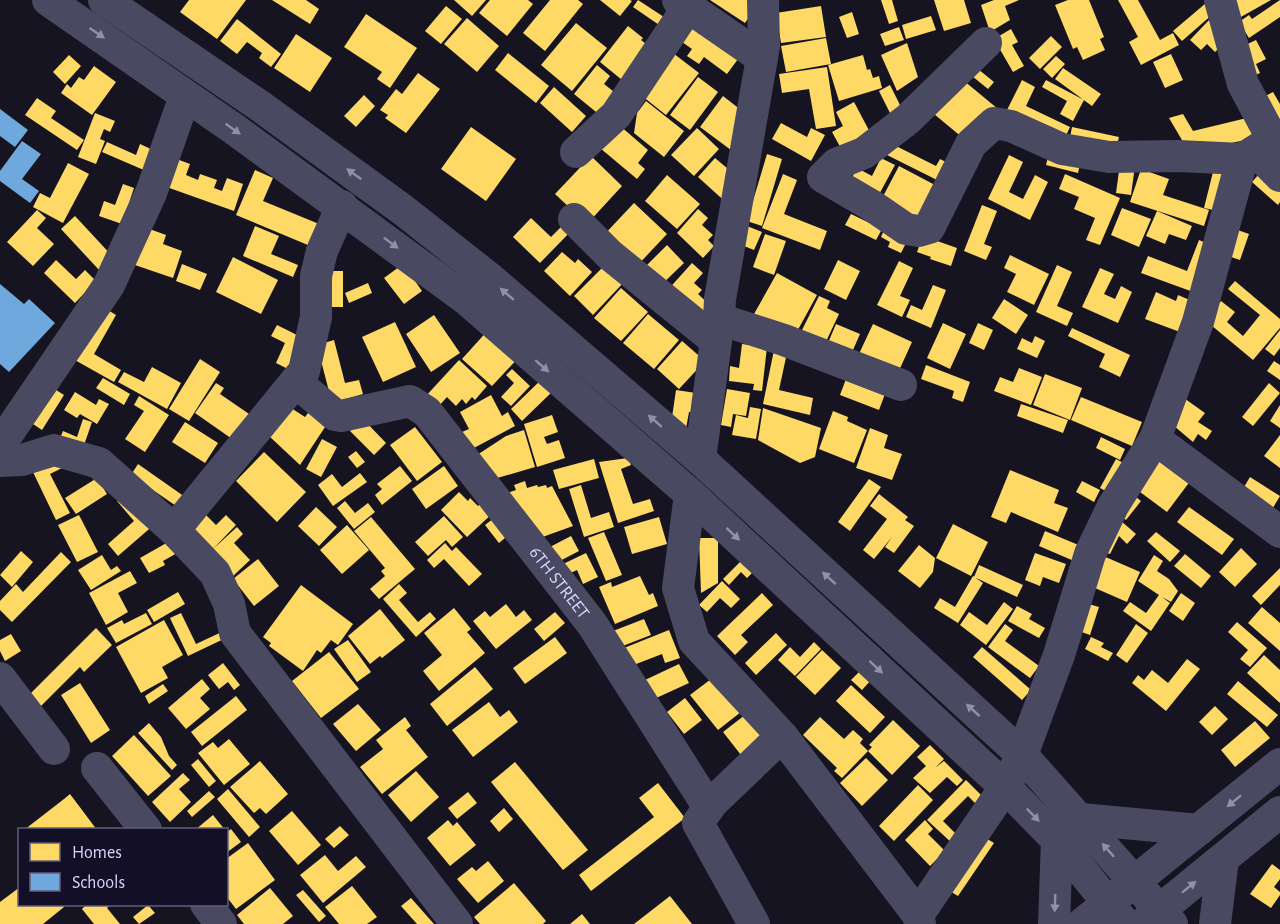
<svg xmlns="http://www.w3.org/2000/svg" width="1280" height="924" font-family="'Alegreya Sans',sans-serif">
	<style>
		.homes { fill: #ffd966 }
		.schools { fill: #6fa8dc }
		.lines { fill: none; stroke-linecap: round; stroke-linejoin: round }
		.minor { stroke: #4a4962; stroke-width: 32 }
		.oneway { fill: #928eb0 }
		.labels { text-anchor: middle; stroke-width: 6; stroke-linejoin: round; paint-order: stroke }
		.street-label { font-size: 18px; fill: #d9d4ff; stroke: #130f26 }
	</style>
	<rect width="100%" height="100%" fill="#161421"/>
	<path class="homes" d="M189 0H246L217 39 180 12Z
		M272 0H306L319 9 310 24Z
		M454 0H486L472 16Z
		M490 0H528L533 4 507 36 479 13Z
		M550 0H578L583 4 545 51 523 33Z
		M600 0H630L632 1 620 16Z
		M638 0 670 21 665 29 633 7Z
		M710 0H750L757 5 745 23Z
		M881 0H892L898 21 889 24Z
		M934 0H964L971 23 944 31Z
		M994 0H1019L1005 6 1010 20 990 32 981 5Z
		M1068 0H1089L1104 37 1100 39 1105 50 1083 60 1077 47 1073 49 1055 5Z
		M1118 0H1138L1160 40 1173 33 1179 45 1141 65 1129 42 1138 37Z
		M1228 0H1271L1239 18Z
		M1280 0V17L1249 38 1239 22 1249 15 1252 19Z
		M1206 3 1214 13 1182 41 1173 31Z
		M446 6 462 19 441 44 425 31Z
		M821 6 826 37 781 43 776 13Z
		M852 12 859 34 847 38 839 17Z
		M366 14 417 48 390 88 377 79 382 72 344 47Z
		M931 16 936 30 906 39 902 25Z
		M467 18 499 46 477 72 444 44Z
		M237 19 281 54 271 67 259 58 262 53 247 42 237 54 220 41Z
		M1210 19 1229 38 1215 52 1207 44 1201 50 1190 40Z
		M576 23 607 48 572 91 541 65Z
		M628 26 643 38 641 40 654 50 627 84 600 62Z
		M692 27 738 59 727 74 704 57 699 64 687 56 692 49 682 42Z
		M899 27 904 40 885 46 880 34Z
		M1011 29 1018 42 1012 45 1024 66 1013 72 994 39Z
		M296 34 332 58 310 92 274 68Z
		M1051 36 1062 47 1040 69 1029 58Z
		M826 38 831 64 786 72 781 46Z
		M1256 40 1266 59 1256 64 1260 73 1253 76 1239 48Z
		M907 43 918 77 897 91 881 55Z
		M669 50 699 73 666 115 637 92Z
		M508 53 549 86 536 103 495 70Z
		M1171 54 1183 80 1165 88 1153 62Z
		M69 55 81 66 65 84 53 72Z
		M863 55 867 70 870 69 873 78 879 76 882 88 839 101 828 65Z
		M1056 56 1065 64 1052 78 1043 69Z
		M597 65 610 76 604 84 618 95 601 116 574 94Z
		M94 66 116 82 92 115 61 93 67 84 71 88 79 77 84 80Z
		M827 67 836 126 816 129 809 89 782 93 779 74Z
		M1063 68 1101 94 1092 106 1055 79Z
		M978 69 994 82 988 89 972 76Z
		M418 73 440 89 406 133 385 118 388 115 380 110 396 89 402 94Z
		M698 77 718 92 690 130 670 115Z
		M963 80 998 109 969 143 934 114Z
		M1022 80 1035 87 1026 106 1070 127 1063 142 1005 114Z
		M1046 80 1084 100 1073 121 1060 114 1067 101 1042 87Z
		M890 85 905 115 894 121 879 91Z
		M554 87 586 116 572 132 540 103Z
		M1273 92 1280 104V125L1258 100Z
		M364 95 375 106 356 127 344 116Z
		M723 96 746 114 735 153 700 127Z
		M37 98 56 111 51 118 84 140 77 150 25 115Z
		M646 101 684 131 664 157 634 133 637 113Z
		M854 102 872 136 843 152 832 132 843 126 836 112Z
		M95 113 115 121 110 132 104 129 100 139 105 141 96 164 78 157Z
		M1183 114 1193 131 1251 117 1255 138 1189 152 1169 118Z
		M781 123 807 137 811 128 825 135 811 161 772 139Z
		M619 125 648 150 638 163 645 169 637 179 600 148Z
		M471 127 516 159 486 201 441 169Z
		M1072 127 1119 137 1115 153 1069 142Z
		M697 128 719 149 694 176 671 155Z
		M107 142 136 155 140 144 155 151 146 171 102 152Z
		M890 143 936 166 940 159 950 164 941 182 885 154Z
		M767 154 782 159 762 226 747 221Z
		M1009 155 1023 162 1009 192 1023 199 1035 175 1048 182 1030 220 988 199Z
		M591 156 622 186 587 224 555 194Z
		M171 157 190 164 186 175 198 180 200 174 217 180 214 188 222 191 227 178 243 184 234 211 161 185Z
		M1048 157 1080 164 1078 173 1046 165Z
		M715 158 727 168 730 206 698 177Z
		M881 158 895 165 876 200 848 185 857 168 872 176Z
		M68 163 89 174 63 223 33 207 40 193 50 198Z
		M1120 164 1135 166 1131 195 1116 193Z
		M1215 164 1229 167 1218 211 1204 208Z
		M899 166 935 185 915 223 879 204Z
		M1141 169 1169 179 1163 195 1209 210 1204 226 1130 202Z
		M255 170 273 178 263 201 324 226 315 248 236 215Z
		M1260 173 1280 190V202L1278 205 1252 182Z
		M783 174 797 180 784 214 827 231 820 250 762 228Z
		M1065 174 1120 198 1100 245 1086 240 1095 218 1074 209 1079 197 1059 189Z
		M667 175 700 204 677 229 645 201Z
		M123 184 134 188 122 224 99 216 104 201 115 205Z
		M634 203 667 234 635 268 602 237Z
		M982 205 997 211 984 244 992 247 986 260 964 251Z
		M1122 208 1151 219 1139 247 1111 235Z
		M698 209 708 218 702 225 713 235 708 240 714 246 703 258 677 233Z
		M37 210 46 218 37 228 54 244 33 266 7 242Z
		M1157 211 1192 226 1186 240 1169 234 1165 244 1146 236Z
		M851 214 882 229 876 240 845 225Z
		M75 216 114 258 100 271 61 229Z
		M531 218 551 237 567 221 574 228 540 263 513 237Z
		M255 226 279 236 271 254 298 265 293 277 243 256Z
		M747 226 762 232 754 250 739 244Z
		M144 227 166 235 163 244 182 251 173 278 132 264Z
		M1232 228 1249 234 1240 260 1222 254Z
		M884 230 907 241 901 253 888 247 890 242 881 237Z
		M765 234 786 241 774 275 753 267Z
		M923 236 957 248 951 266 930 259 931 257 917 252Z
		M1199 240 1213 246 1196 293 1141 273 1148 256 1187 271Z
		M667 245 684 263 657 289 640 272Z
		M562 252 575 263 578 259 592 272 570 296 544 271Z
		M1010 255 1049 274 1034 305 1007 292 1016 274 1004 268Z
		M233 257 278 280 261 314 216 292Z
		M56 260 76 279 85 270 96 281 75 303 44 273Z
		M838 260 860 271 846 300 824 289Z
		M899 261 913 268 900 296 910 300 902 317 877 305Z
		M607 263 625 281 593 315 574 296Z
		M692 263 703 273 694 283 702 290 698 294 713 308 699 324 665 293Z
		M182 264 207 274 200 290 176 281Z
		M403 264 422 291 404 304 384 278Z
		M1057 265 1072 272 1057 306 1073 313 1067 326 1036 312Z
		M1100 268 1114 274 1104 294 1115 299 1121 286 1132 292 1118 323 1082 307Z
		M324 271H343V307H324Z
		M777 273 817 295 794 337 754 314Z
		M1235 281 1280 319V328L1253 360 1205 320 1221 301 1235 312 1227 322 1243 336 1260 315 1228 289Z
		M368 283 372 293 349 303 345 293Z
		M933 285 946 290 931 328 906 317 911 305 922 310Z
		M621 288 648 312 621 341 594 318Z
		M1156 292 1176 301 1178 295 1192 301 1180 332 1145 319Z
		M819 296 830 301 827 308 839 314 822 350 798 338Z
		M1004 299 1028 315 1016 334 992 318Z
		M103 307 116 315 94 354 121 370 114 382 73 359Z
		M648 314 679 340 654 369 623 343Z
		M434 315 460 353 431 372 406 334Z
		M395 322 416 367 383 382 362 337Z
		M943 323 966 334 950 369 927 358Z
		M978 323 993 330 984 350 969 343Z
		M836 324 860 334 849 359 825 350Z
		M873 324 912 342 897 375 858 356Z
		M277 325 307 340 292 371 276 363 285 343 271 336Z
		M490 328 521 355 492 386 462 359Z
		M1072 328 1130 355 1120 377 1099 367 1105 354 1068 336Z
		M1280 330V348L1274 356 1265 349Z
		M1035 336 1045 341 1037 358 1017 349 1022 338 1032 343Z
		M334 340 345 383 359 380 363 394 332 403 317 345Z
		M682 341 705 361 679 389 657 369Z
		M742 344 767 347 762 391 753 390 754 384 729 381 730 366 739 368Z
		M775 345 788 348 779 390 813 398 810 415 763 404Z
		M200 359 220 372 189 421 169 409Z
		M459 360 487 386 475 400 472 397 466 404 462 399 456 406 447 397 437 408 425 397Z
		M1274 361 1280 365V380L1267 371Z
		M926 365 970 382 963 402 952 398 954 391 921 379Z
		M152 367 181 383 167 409 118 382 124 372 144 382Z
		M1019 368 1042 377 1031 405 994 391 1000 377 1013 382Z
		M512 369 530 386 511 406 501 397 514 383 506 375Z
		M1045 374 1082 388 1070 420 1033 405Z
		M544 377 555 389 522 421 511 409Z
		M103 378 130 394 124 405 96 388Z
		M846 379 885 394 879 410 840 395Z
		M216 383 224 388 220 394 252 416 235 441 195 413Z
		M1269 383 1280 393 1253 426 1242 417Z
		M53 388 64 395 42 430 30 422Z
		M727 389 750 393 746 416 733 414 731 427 721 425Z
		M676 390 696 393 693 412H689L685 434 670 431Z
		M75 392 96 405 99 399 109 404 97 424 80 414 77 418 64 410Z
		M491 395 502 416 508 412 515 426 472 449 462 432 469 429 460 412Z
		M139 396 169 415 145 452 125 439 144 411 134 405Z
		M1181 396 1205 413 1198 422 1212 431 1206 440 1198 434 1193 442 1167 420Z
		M1081 397 1142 422 1132 446 1071 420Z
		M1021 404 1068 420 1063 433 1017 416Z
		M1280 405V428L1270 421Z
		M288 406 305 417 311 409 329 421 300 465 269 436Z
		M750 407 761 409 756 439 732 435 736 415 748 418Z
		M763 408 821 428 815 457 800 463 758 440Z
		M833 411 848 417 847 421 867 430 854 463 819 449Z
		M552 415 558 432 544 437 547 444 559 440 565 458 537 467 524 424Z
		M83 419 92 422 82 451 58 443 63 431 77 437Z
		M363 419 386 443 374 455 350 431Z
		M185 422 218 443 205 463 172 442Z
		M415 427 442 462 417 481 390 445Z
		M870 428 888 435 884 448 902 454 892 480 856 468Z
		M524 430 535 467 487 481 474 457 506 436Z
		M1280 435V468L1264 456Z
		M1101 437 1125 449 1120 460 1096 448Z
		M322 439 337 447 321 477 306 469Z
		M356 451 365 462 357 468 348 457Z
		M264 452 306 492 277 522 236 481Z
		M1160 457 1191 480 1167 512 1136 489Z
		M57 458 62 468 50 474 70 513 56 520 32 470Z
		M628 458 631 465 621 469 633 504 650 499 654 511 618 523 599 462Z
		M594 459 599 478 559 489 553 470Z
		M1116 459 1131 467 1115 496 1100 488Z
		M138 464 185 497V512L131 475Z
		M400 466 412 481 382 505 375 495 382 489 377 484Z
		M444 466 458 486 426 509 412 489Z
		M1010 470 1059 490 1054 503 1068 508 1058 532 1011 512 1006 523 991 517Z
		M360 473 367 482 333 506 318 485 332 474 342 487Z
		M1250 477 1280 496 1268 516 1238 497Z
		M97 478 107 494 76 514 65 498Z
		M869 479 881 487 850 531 838 522Z
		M525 481 527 488 537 485 538 487 546 485 547 488 552 486 573 526 537 539 502 495 516 490 514 485Z
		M1082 481 1100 490 1094 502 1076 492Z
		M581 485 591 518 609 512 614 527 584 537 569 489Z
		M128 491 156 523 118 556 108 544 134 521 117 501Z
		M459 492 468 501 470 498 478 506 483 501 494 512 467 537 441 510Z
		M1130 492 1141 501 1126 520 1115 511Z
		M879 494 908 517 905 520 914 526 894 553 885 547 892 537 874 559 863 550 887 519 870 506Z
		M345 501 355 513 368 503 375 512 354 529 337 508Z
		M316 507 337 527 319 546 298 526Z
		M1189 507 1234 539 1222 555 1177 522Z
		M199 508 216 525 226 515 236 525 213 549 237 527 243 534 234 543 250 560 232 577 181 526Z
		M1113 514 1136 534 1127 544 1119 536 1110 554 1097 549Z
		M79 515 98 552 77 562 58 525Z
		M498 515 511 533 499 543 485 525Z
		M444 516 463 537 452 547 446 540 428 556 415 542Z
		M371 517 415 569 379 599 370 589 385 576 381 571 385 568 354 531Z
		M659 517 667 544 632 554 624 527Z
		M953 524 988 542 971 576 936 558Z
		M347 525 369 550 342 574 320 550Z
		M1045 531 1088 549 1081 564 1039 546Z
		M604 532 622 575 606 581 588 538Z
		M1156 532 1180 551 1170 562 1147 541Z
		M571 536 579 551 556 563 548 548Z
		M177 537 184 549 163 561 165 565 149 573 140 558Z
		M699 538H718V583L701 593Z
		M445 543 452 551 456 547 482 574 469 586 444 559 434 568 427 560Z
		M919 545 935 558 933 572 920 588 898 571Z
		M1241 548 1257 564 1235 587 1219 572Z
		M21 551 33 562 12 587 0 575Z
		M61 552 71 562 12 622 0 610V601L16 584 23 592Z
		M586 553 598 577 583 584 577 570 566 575 561 565Z
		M1035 553 1066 564 1059 583 1043 577 1040 586 1025 580Z
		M1185 554 1211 576 1201 588 1174 566Z
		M102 555 111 570 117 566 121 571 91 590 78 570Z
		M1101 555 1140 572 1127 602 1088 585Z
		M1154 555 1163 561 1157 571 1169 579 1178 591 1171 602 1162 597 1170 603 1151 631 1123 611 1130 602 1146 613 1159 595 1138 581Z
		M258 559 279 586 254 606 233 579Z
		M743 559 755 570 747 578 741 572 729 585 723 579Z
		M979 565 1023 585 1017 597 974 577Z
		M1280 568V585L1261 605 1252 596Z
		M130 571 137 583 118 593 128 612 106 625 89 593Z
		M640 576 649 595 653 593 658 606 615 624 599 587 611 582 612 587Z
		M973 576 983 583 958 623 934 608 940 598 955 607Z
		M722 581 740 599 731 608 720 598 707 612 699 605Z
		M399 584 407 593 399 600 418 622 430 612 436 619 416 637 383 599Z
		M301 585 353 624 338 645 331 640 321 653 317 650 303 671 269 646 271 643 263 637Z
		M178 592 185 604 154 622 147 610Z
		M762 593 773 605 741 635 748 642 735 655 717 636Z
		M1181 593 1195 603 1183 621 1169 611Z
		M1004 602 1013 609 986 645 960 625 969 612 987 625Z
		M1085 603 1099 607 1090 635 1076 630Z
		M506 604 516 617 524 610 532 620 496 649 473 621 485 611 490 617Z
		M1017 606 1032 614 1029 619 1045 628 1039 638 1008 621Z
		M1262 607 1280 623V651L1248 623Z
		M454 608 471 629 467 632 485 653 439 691 423 671 442 655 424 633Z
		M380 609 405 640 382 658 380 656 370 664 348 636Z
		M555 612 565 623 544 641 534 629Z
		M146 613 152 624 116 643 107 628 122 620 124 624Z
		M181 613 196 644 226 630 230 636 188 656 170 618Z
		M644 619 651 635 620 647 613 631Z
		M164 620 183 655 162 667 168 678 141 693 116 647Z
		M1237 622 1267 648 1250 667 1240 659 1248 650 1228 632Z
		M1005 624 1013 630 1005 641 1039 666 1030 678 988 647Z
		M1136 624 1148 633 1127 663 1116 655Z
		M96 628 112 645 84 672 80 667 35 712 24 700Z
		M669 630 680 658 665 663 662 654 631 666 624 648Z
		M776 633 787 645 756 675 745 663Z
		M11 634 21 651 5 661 0 651V640Z
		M555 637 567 653 525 684 513 668Z
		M1091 637 1104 643 1101 647 1113 653 1108 661 1085 649Z
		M348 640 371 672 357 682 334 649Z
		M814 642 821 649 795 676 778 660 790 647 800 657Z
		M982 647 1031 690 1022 700 973 657Z
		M822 650 841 668 815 695 796 677Z
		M329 652 359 689 321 718 292 681Z
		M1264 655 1280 670V703L1247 673Z
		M1187 659 1200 669 1166 711 1132 683 1138 675 1144 680 1152 670 1168 683Z
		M223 663 240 685 234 690 228 682 219 689 208 675Z
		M679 664 689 683 654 699 645 680Z
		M475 667 493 689 447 726 430 704Z
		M862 669 872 679 862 690 851 680Z
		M715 676 746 708 718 730 690 695Z
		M202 679 210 689 200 698 210 709 186 729 168 708Z
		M1238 681 1278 715 1267 727 1227 694Z
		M80 683 110 730 91 743 61 695Z
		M163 684 168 691 149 704 145 696Z
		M851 685 885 717 870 733 836 701Z
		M236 696 247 710 202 746 191 732Z
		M685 698 702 720 684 734 667 712Z
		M489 702 500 717 509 710 518 722 473 757 452 730Z
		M358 704 381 730 356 751 333 724Z
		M1215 706 1228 719 1212 735 1199 722Z
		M745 715 763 738 741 755 723 732Z
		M405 717 411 726 406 730 428 757 382 794 360 767 383 749 376 740Z
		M820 717 844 739 853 730 863 739 860 743 868 751 842 778 834 771 837 768 803 735Z
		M893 720 920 746 892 775 868 751 872 747 869 745Z
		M1255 721 1270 738 1235 767 1221 750Z
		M149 723 161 737 169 756 177 765 172 770 138 733Z
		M134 735 171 776 148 796 112 756Z
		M229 739 250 764 224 785 198 753 213 742 218 748Z
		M930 745 944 759 935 768 944 761 963 780 957 786 947 777 930 793 913 778 926 766 917 757Z
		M866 758 888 780 862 806 840 783Z
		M198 759 216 781 209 787 191 765Z
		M260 761 288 794 266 814 260 808 254 813 230 787Z
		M515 762 588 850 563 870 491 782Z
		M416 771 439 797 411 822 388 795Z
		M183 773 190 780 179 789 191 802 170 822 152 802Z
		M966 780 985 799 978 806 968 796 943 821 959 837 953 844 927 820Z
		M658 783 685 818 591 891 579 875 654 817 639 798Z
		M918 785 933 800 894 841 879 826Z
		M228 789 260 827 249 837 217 799Z
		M209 791 215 797 192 817 187 811Z
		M468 792 477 803 457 819 448 808Z
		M70 794 97 830H24L64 799Z
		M504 808 513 819 499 832 490 821Z
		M292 811 321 845 298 865 269 831Z
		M213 815 225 830H195Z
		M448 820 453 826 457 822 476 845 450 866 427 838Z
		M925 820 933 829 928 834 945 851 930 866 905 840Z
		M340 826 349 835 334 848 325 839Z
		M231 829 241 842 226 853V833Z
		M984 837 994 843 958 896 948 890Z
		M248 843 275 880 236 909 226 896V859Z
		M325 855 338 871 356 856 366 867 323 903 300 875Z
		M488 861 504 881 478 903 457 879 472 867 476 871Z
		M1272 864 1280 870V879L1274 887 1280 892V895L1271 908 1250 894Z
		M514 883 546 921 543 924H480L474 917Z
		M352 886 377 917 367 924H339L325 907Z
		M20 887V904H63L64 907 43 924H0V902Z
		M270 888 293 916 283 924H244L237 915Z
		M303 890 326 916 319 922 296 895Z
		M670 896 692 924H634Z
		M411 898 434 924H417L401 906Z
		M87 904H111L107 908 120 924H94L82 909Z
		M148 905 155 913 139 924 133 917Z
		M582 914 590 924H570Z"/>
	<path class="schools" d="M0 109 28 130 15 147 0 136Z
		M22 141 41 154 22 179 39 191 30 203 0 181V171Z
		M0 284 24 304 29 299 55 323 9 372 0 364Z"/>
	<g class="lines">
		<g class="minor">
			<path d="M48 0 234 129 466 299 690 494 1005 787 1057 840 1125 924"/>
			<path d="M104 0 260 106 403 210 488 277 700 459 1022 755 1172 924"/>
			<path d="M678 0 762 58"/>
			<path d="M1220 0 1243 84 1273 140"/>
			<path d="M986 43 908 119 864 153 836 164 823 177 871 205 906 229 919 231 929 228 971 144 994 123 1011 126 1062 149 1109 157 1178 156 1242 159 1280 135"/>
			<path d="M1255 151 1280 176"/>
			<path d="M576 152 616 115 688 7"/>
			<path d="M574 219 610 255 715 340"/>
			<path d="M719 319 784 340 901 385"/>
			<path id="s1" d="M296 382 335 415 341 416 410 401 427 412 592 624 704 800 712 803"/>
			<path d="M1155 439 1280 532"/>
			<path d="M0 445 109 285 151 193 185 96"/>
			<path d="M700 459 719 319 720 299 764 46 763 0"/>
			<path d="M0 461 22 460 54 450 99 463 174 530 215 573 229 604 235 633 457 924"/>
			<path d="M690 494 678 588 694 641 782 736 918 915 920 924"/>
			<path d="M174 530 304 371 316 317V276L322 251 342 206"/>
			<path d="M0 678 54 749"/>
			<path d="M97 768 146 830"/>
			<path d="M206 904 221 924"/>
			<path d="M918 915 1005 787 1022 755 1059 655 1090 554 1113 506 1155 439 1198 322 1242 159"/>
			<path d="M1144 923 1280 812"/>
			<path d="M754 924 698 823 712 803 782 736"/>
			<path d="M1054 924 1057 840 1081 819 1199 830"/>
			<path d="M1082 924 1280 764"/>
			<path d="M1215 924 1223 859"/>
		</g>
	</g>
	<defs><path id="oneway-solid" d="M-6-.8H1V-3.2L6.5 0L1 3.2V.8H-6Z" transform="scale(1.5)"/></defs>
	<g class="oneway">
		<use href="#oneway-solid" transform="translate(97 33) rotate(34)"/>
		<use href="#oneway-solid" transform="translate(233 129) rotate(35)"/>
		<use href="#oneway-solid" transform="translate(354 174) rotate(-144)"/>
		<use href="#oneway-solid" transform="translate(391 243) rotate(37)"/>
		<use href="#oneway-solid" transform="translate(507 294) rotate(-139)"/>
		<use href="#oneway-solid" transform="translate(542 366) rotate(41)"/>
		<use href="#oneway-solid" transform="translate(655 421) rotate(-139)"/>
		<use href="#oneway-solid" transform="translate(733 534) rotate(43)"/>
		<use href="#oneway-solid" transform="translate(829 578) rotate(-138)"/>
		<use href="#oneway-solid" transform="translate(876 667) rotate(43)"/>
		<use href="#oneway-solid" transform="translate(973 710) rotate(-138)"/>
		<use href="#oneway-solid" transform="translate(1234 801) rotate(141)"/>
		<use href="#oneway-solid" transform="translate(1033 815) rotate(46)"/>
		<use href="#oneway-solid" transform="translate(1108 850) rotate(-131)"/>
		<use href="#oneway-solid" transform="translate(1189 887) rotate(-39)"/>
		<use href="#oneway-solid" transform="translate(1055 903) rotate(92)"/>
	</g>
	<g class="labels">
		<g class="street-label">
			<text dy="6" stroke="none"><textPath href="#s1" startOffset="364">6TH STREET</textPath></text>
		</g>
	</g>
	<rect x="18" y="828" width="210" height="78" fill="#130f26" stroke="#625e7d" stroke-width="1.5"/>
	<rect x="30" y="843" width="30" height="18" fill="#ffd966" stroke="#625e7d" stroke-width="1.5"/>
	<text x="72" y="858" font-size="18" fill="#d9d4ff">Homes</text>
	<rect x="30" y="873" width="30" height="18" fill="#6fa8dc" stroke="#625e7d" stroke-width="1.5"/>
	<text x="72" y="888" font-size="18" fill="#d9d4ff">Schools</text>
</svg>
